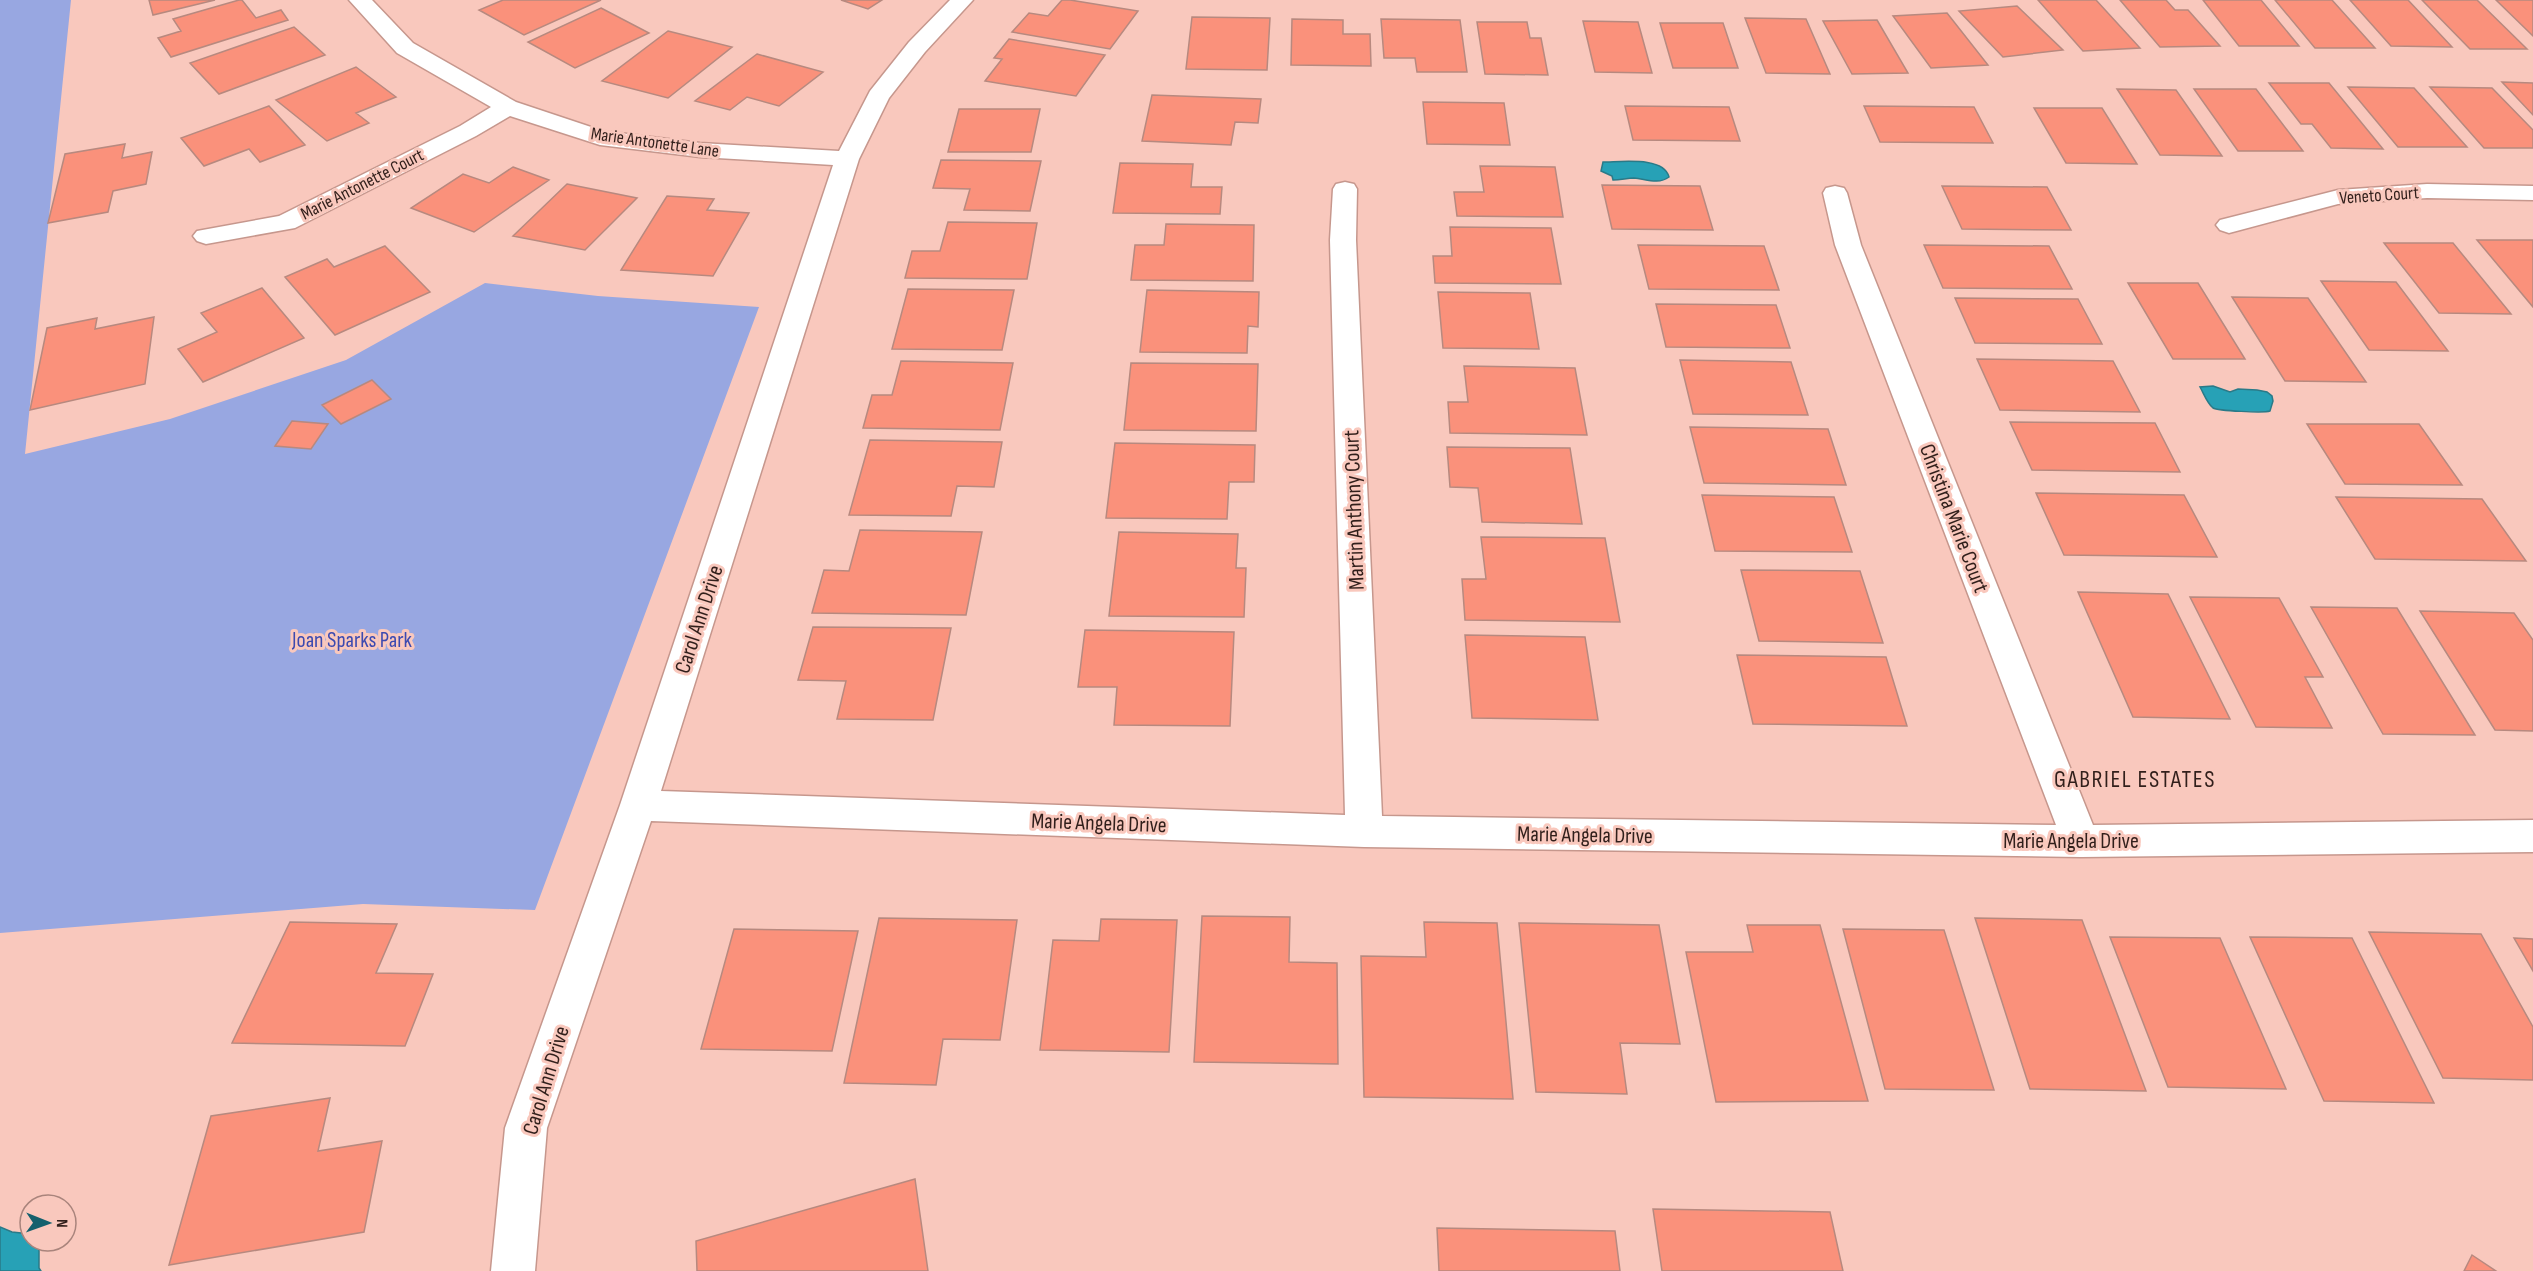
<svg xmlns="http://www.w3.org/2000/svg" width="2533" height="1271" font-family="'Sofia Sans Condensed',sans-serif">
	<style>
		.green { fill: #98a7e1 }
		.water { fill: #27a1b6; stroke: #2a7a88; stroke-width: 1.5 }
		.building { fill: #fa917b; stroke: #b7897f; stroke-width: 1.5 }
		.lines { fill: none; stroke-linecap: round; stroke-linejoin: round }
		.minor-casing { stroke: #c6978d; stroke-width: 3 }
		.minor { fill: #fff; fill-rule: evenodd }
		.labels { text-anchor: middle; stroke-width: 6; stroke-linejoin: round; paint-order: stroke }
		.far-street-label { font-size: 18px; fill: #311f1b; stroke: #f9c8bd }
		.street-label { font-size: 22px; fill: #311f1b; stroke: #f9c8bd }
		.park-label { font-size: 22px; fill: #3c4ab0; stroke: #f9c8bd }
		.neighbourhood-label { font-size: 24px; letter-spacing: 1.5px; fill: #311f1b; stroke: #f9c8bd }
	</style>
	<rect width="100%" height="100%" fill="#f9c8bd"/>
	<path class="green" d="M0 0H71L25 454 170 419 346 360 485 283 598 296 759 307 535 910 363 904 0 933Z"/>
	<path class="water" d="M1603 162C1621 162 1664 156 1669 177 1658 185 1646 179 1634 178 1627 178 1621 180 1613 180L1612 176 1601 171Z
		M2213 386 2230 392 2238 389 2257 390 2267 392 2272 396 2273 401 2270 411C2264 413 2218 411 2213 408 2207 403 2204 394 2200 387Z
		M0 1227 12 1232 30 1234V1241H39V1268L41 1271H0Z"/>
	<path class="building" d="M149 0H215L153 15Z
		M239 0H242L256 18 281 10 288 20 171 57 158 38 181 31 173 19Z
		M503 0H601L524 35 479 10Z
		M841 0H882L868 9Z
		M1062 0H1070L1138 11 1110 49 1012 32 1029 13 1048 16Z
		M2038 0H2096L2140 48 2083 51Z
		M2120 0H2166L2175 10H2188L2220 46 2160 47Z
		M2203 0H2261L2299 46H2239Z
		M2275 0H2332L2375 48H2315Z
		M2350 0H2408L2452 47 2391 46Z
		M2422 0H2477L2527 49H2470Z
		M2496 0H2533V36Z
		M2017 6 2063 50 2003 57 1959 11Z
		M601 8 649 33 575 68 528 42Z
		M1947 13 1988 65 1931 68 1893 16Z
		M1192 17 1270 18 1267 70 1186 69Z
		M1745 18 1806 19 1830 74 1766 73Z
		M1292 19 1343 20V34H1370L1371 66 1291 65Z
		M1381 19 1460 20 1467 72H1417L1415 58H1384Z
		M1877 20 1908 73 1852 74 1823 21Z
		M1583 21 1638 22 1652 73 1595 72Z
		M1477 22H1527L1530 38H1541L1548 75 1485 74Z
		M1660 23H1723L1738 68H1673Z
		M294 27 325 55 219 94 190 63Z
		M668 31 732 47 668 98 602 81Z
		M1009 39 1105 55 1076 96 985 81 1002 59 994 58Z
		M757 54 823 72 779 106 747 97 730 110 695 101Z
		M356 67 396 97 356 113 369 123 327 141 276 100Z
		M2502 82 2533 83V115Z
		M2269 83H2329L2383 149 2331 148 2312 124H2301Z
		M2348 87 2414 88 2467 147H2398Z
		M2430 87 2492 88 2533 130V148H2484Z
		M2117 89 2176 90 2222 156 2160 155Z
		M2194 89H2256L2303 151H2238Z
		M1152 95 1261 99 1258 123 1235 122 1231 145 1142 141Z
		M1423 102 1504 103 1510 145 1427 144Z
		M269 106 305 145 260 162 249 149 204 166 181 138Z
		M1625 106 1729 107 1740 141 1633 140Z
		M1864 106 1974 107 1993 143 1880 142Z
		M2034 108H2102L2137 164 2066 163Z
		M959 109H1040L1031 152H948Z
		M125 144 122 158 152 152 146 184 113 191 108 212 48 223 65 154Z
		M941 160 1041 161 1030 211 964 210 970 189 933 188Z
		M1120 163 1193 164 1191 187H1222L1220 214 1113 213Z
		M1480 166 1555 167 1563 217 1457 216 1454 192H1484Z
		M513 167 549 180 474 232 411 208 463 174 489 183Z
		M567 184 637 198 585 250 513 236Z
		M1602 185 1700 186 1713 230 1612 229Z
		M1942 186 2047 187 2071 230 1962 229Z
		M667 196 714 199 707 210 749 213 713 276 621 270Z
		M948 222 1037 223 1027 279 905 278 912 251H940Z
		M1166 224 1254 225 1253 281 1131 280 1135 245H1164Z
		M1450 227 1551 228 1561 284 1435 283 1433 256H1452Z
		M2477 240H2533V307Z
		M2384 243H2453L2511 314 2439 313Z
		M1638 245 1764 246 1779 290 1649 289Z
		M1924 245 2049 246 2072 289 1943 288Z
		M385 246 430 292 335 335 285 277 327 259 334 267Z
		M2321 281 2396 282 2448 351 2369 350Z
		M2128 283H2198L2245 359H2173Z
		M262 288 304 338 203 382 178 349 217 332 201 313Z
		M908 289 1014 290 1002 350 892 349Z
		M1147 290 1259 292 1258 327 1248 326 1247 353 1140 352Z
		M1438 292 1530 293 1539 349 1443 348Z
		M2232 297 2308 298 2366 382 2285 381Z
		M1955 298 2078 299 2102 344 1975 343Z
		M1656 304 1776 305 1790 348 1666 347Z
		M154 317 145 384 30 410 47 328 97 318 95 329Z
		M1977 359 2113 361 2140 412 2000 410Z
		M1680 360 1791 362 1808 415 1693 414Z
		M901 361 1013 363 1000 430 863 428 872 395H892Z
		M1131 363 1258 364 1256 431 1124 430Z
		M1464 366 1575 368 1587 435 1450 433 1448 402H1468Z
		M372 380 391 399 341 424 322 405Z
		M292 421 328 424 311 449 275 446Z
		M2010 422 2155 423 2180 472 2032 470Z
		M2307 424H2419L2462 485 2345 484Z
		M1690 427 1828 429 1846 485 1704 483Z
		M870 440 1002 442 994 487 957 486 951 516 849 515Z
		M1115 443 1255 445 1254 482H1229L1227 519 1106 518Z
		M1447 447 1570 448 1582 524 1482 522 1478 488 1450 487Z
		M2036 493 2184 495 2217 557 2064 555Z
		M1702 495 1834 497 1852 552 1715 551Z
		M2336 497 2482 499 2526 561 2375 559Z
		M860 530 982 532 966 615 812 613 824 570 849 571Z
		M1119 532 1238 534 1236 568H1246L1244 617 1109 616Z
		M1481 537 1605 538 1620 622 1465 620 1462 579H1486Z
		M1741 570 1860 571 1883 643 1759 641Z
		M2078 592 2168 594 2230 719 2133 717Z
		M2190 597 2279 598 2323 677H2305L2332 728 2256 727Z
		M2311 607 2397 608 2475 735 2383 734Z
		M2420 611 2514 613 2533 640V731L2495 730Z
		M813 627 951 628 933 720 837 719 846 681 798 680Z
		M1085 630 1234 632 1230 726 1114 725 1117 687H1078Z
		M1465 635 1585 637 1598 720 1472 718Z
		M1737 655 1886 657 1907 726 1753 724Z
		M1202 916 1290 917 1289 962 1337 963 1338 1064 1194 1062Z
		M879 918 1017 920 1000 1040 943 1039 936 1085 844 1083Z
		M1975 918 2082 920 2146 1091 2030 1089Z
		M1101 919 1177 920 1169 1052 1040 1050 1053 940 1099 941Z
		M290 922 397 924 376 973 433 974 405 1046 232 1043Z
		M1424 922 1497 923 1513 1099 1364 1097 1361 956 1426 957Z
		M1519 923 1659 925 1680 1044 1620 1043 1627 1094 1536 1092Z
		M1747 925H1820L1868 1101 1716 1102 1686 952H1753Z
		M734 929 858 931 832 1051 701 1049Z
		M1843 929 1944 930 1994 1090 1885 1089Z
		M2369 932 2481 934 2533 1027V1080L2443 1078Z
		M2110 937 2220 938 2286 1089 2168 1087Z
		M2250 937 2352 938 2434 1103 2324 1101Z
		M2514 938 2533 939V971Z
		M330 1098 318 1151 382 1141 364 1232 169 1265 211 1116Z
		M915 1179 928 1271H697L696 1241Z
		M1653 1209 1830 1212 1843 1271H1662Z
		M1437 1228 1615 1231 1620 1271H1439Z
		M2472 1255 2496 1271H2464Z"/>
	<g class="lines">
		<defs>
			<path id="minor" d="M349 0H372L413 43 516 102 603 131 700 143 839 151 870 91 909 42 950 0H973L925 52 889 98 859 159 661 791 1345 815 1330 240 1333 189 1336 184 1345 182 1354 184 1357 189 1356 240 1382 816 2056 825 1835 245 1823 193 1826 188 1835 186 1844 188 1847 193 1861 245 2093 825 2533 820V852L2081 857 1364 847 651 821 547 1128 535 1271H491L505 1128 620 805 833 165 700 157 600 145 510 116 476 136 295 228 206 244 197 241 193 236 197 231 279 216 460 126 491 107 397 53Z
				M2427 184 2533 186V200L2427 198 2338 204 2229 233 2220 230 2216 225 2220 220 2338 190Z"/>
		</defs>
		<use href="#minor" class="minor-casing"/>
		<use href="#minor" class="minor"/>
	</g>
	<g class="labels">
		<g class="far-street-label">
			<text transform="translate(655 142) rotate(8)" y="6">Marie Antonette Lane</text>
			<text transform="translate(362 184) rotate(-27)" y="6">Marie Antonette Court</text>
			<text transform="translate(2379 195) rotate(-4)" y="6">Veneto Court</text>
		</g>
		<g class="street-label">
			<text transform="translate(1353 510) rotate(-92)" y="8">Martin Anthony Court</text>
			<text transform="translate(1955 518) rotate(69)" y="8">Christina Marie Court</text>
			<text transform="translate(698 619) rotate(-72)" y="8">Carol Ann Drive</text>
			<text transform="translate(1099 822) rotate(2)" y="8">Marie Angela Drive</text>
			<text transform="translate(1585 834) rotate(1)" y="8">Marie Angela Drive</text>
			<text x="2071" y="848">Marie Angela Drive</text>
			<text transform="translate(545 1080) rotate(-73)" y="8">Carol Ann Drive</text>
		</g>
		<g class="park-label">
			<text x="352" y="647">Joan Sparks Park</text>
		</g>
		<g class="neighbourhood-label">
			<text x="2135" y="787">GABRIEL ESTATES</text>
		</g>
	</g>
	<g transform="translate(48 1223) rotate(91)"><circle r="28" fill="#f9c8bd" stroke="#a9847c" stroke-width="1.5"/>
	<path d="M0-4.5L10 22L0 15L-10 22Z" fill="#14606d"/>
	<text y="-9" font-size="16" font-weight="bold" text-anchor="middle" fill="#311f1b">N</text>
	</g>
</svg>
